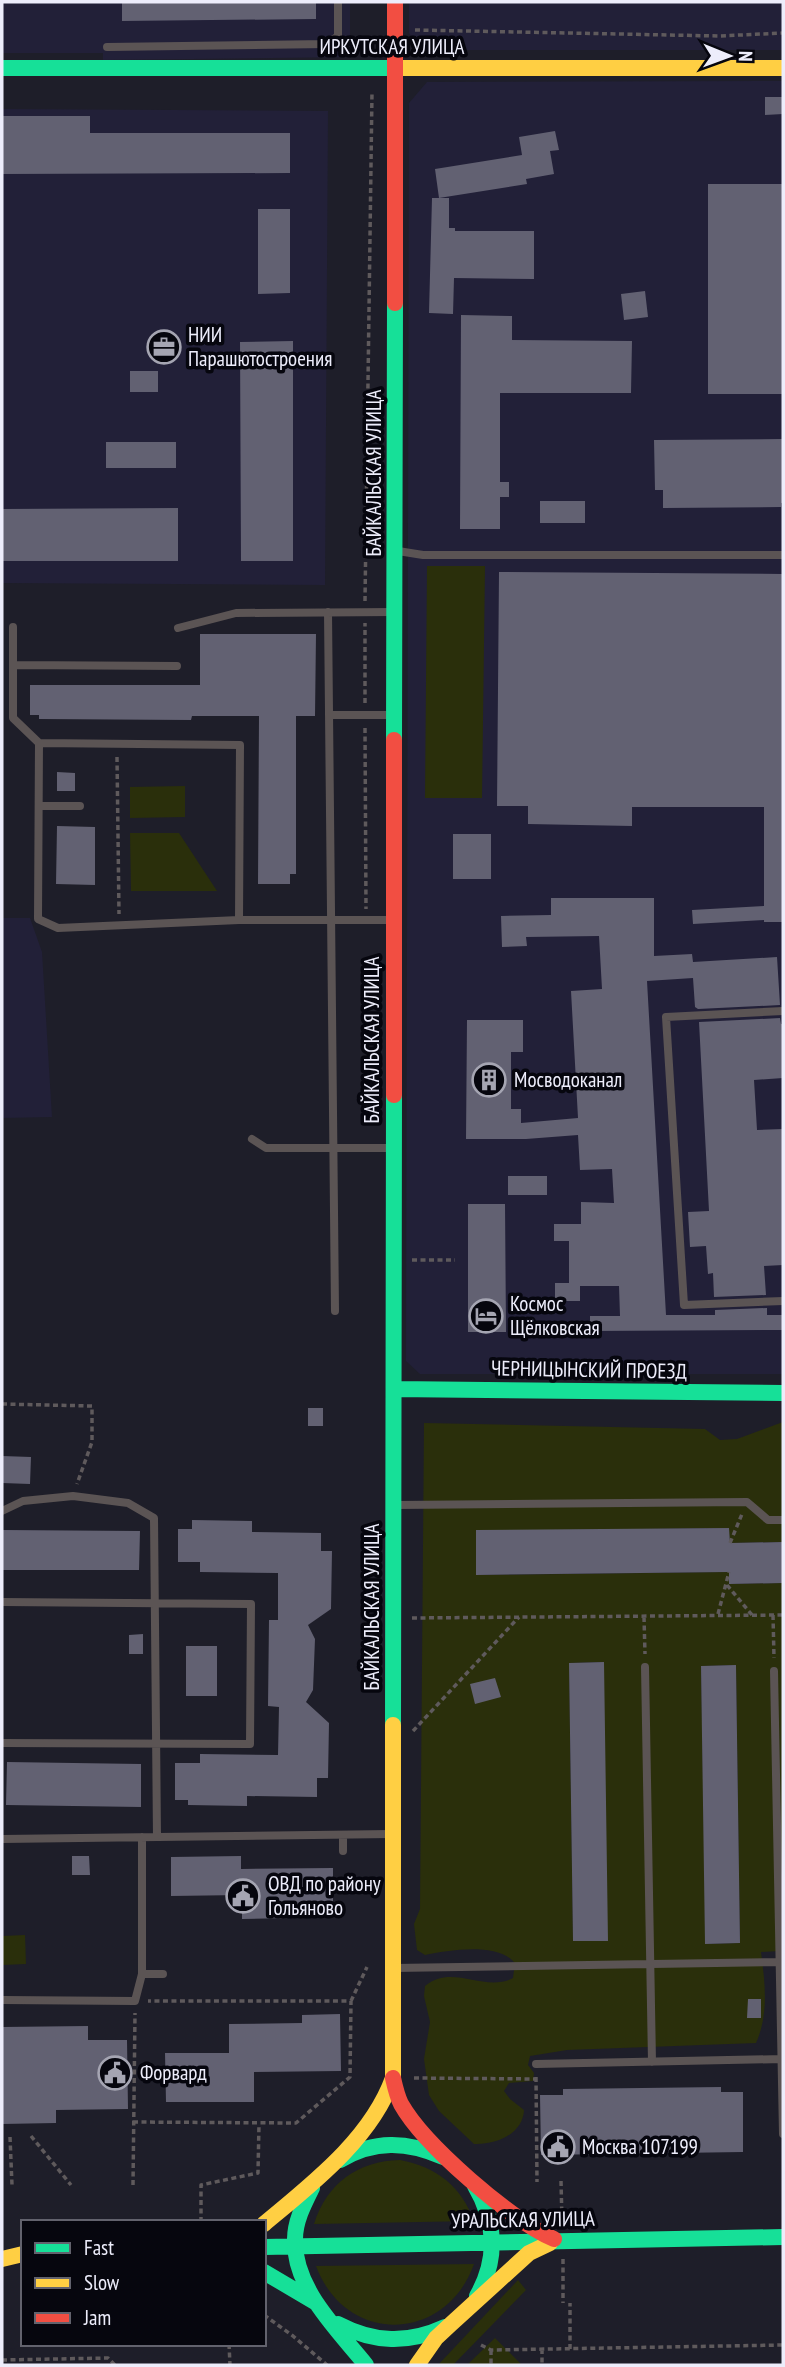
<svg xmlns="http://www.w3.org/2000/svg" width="785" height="2367" font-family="'PT Sans Narrow',sans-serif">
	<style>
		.built { fill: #222038 }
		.green { fill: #2a2f0b; fill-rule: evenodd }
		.building { fill: #626172 }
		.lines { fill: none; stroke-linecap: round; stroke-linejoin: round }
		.path { stroke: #5f5a5c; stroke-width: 3.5; stroke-dasharray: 5 3.5; stroke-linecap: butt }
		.lane { stroke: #5b5454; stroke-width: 8 }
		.fast { stroke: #16e098; stroke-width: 16 }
		.slow { stroke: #ffcf43; stroke-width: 16 }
		.jam { stroke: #f24e42; stroke-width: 16 }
		.labels { text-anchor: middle; stroke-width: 7; stroke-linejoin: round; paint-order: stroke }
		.street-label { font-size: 21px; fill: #ededfb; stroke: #06060e }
		.poi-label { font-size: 21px; fill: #ededfb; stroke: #06060e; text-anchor: start }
	</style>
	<rect width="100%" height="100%" fill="#1e1e29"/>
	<path class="built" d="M2 2H350V57L103 60V53H2Z
		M409 2H783V50H435L418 47 409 33Z
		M783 81V1374H420L406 1361 409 103 427 82Z
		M2 109 328 111 325 585 2 583Z
		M2 918H30L42 952 52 1117 2 1118Z"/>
	<path class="green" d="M427 566H485L482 798H425Z
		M185 786V817L130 818V787Z
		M179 833 217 891H131L130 833Z
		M783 1422V1542L730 1543 728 1528 476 1531 477 1575 729 1572 730 1584 783 1583V1955L780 1951 761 1952C765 1983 769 2014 756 2043L567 2050 530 2056 528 2065 534 2073 533 2081 509 2083 504 2091 510 2099 524 2110C523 2134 496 2145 474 2144L439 2111 429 2095 424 2059 430 2022 424 1996 425 1986C452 1963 484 1993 513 1978L515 1963C498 1942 449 1950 425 1955L417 1950 414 1924 420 1909 424 1423 705 1429 720 1440 737 1439ZM603 1662 607 1941H573L569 1663ZM736 1665 740 1943 706 1944 701 1666Z
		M25 1935 26 1964 2 1965V1936Z
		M400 2160C437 2167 461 2186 474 2221L314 2224C327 2183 358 2161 400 2160Z
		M474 2264C446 2343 346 2346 316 2266Z
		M518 2280 526 2290 453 2365H438Z
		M495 2338 522 2365H467Z"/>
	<path class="building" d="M122 2H316V19L122 21Z
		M765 97H783V114L765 115Z
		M2 116H90V133H290V173L2 174Z
		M555 131 559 150 550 151 554 174 526 179 527 184 439 198 435 169 522 155 519 137Z
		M708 184H783V394H708Z
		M432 198H449V228H455V231H534V279L454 278 453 314 429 313Z
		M258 209H290V293L258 294Z
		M645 291 648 317 624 320 621 294Z
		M461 315 512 316V340L632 341 631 393H500V482H509V497H500V529H460Z
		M293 341V561H241L240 342Z
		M130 371H158V392H130Z
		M783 439V503H781V507L663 508V490H655L654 440Z
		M106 442H176V468H106Z
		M540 501H585V523H540Z
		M178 508V561H2V509Z
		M499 572 783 574V922H764V920L693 924 692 910 764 906V807H632V826L528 824V806H497Z
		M200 634H316L315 716H296V874H290V884H258L259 716H192L191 720 39 719V715H30V685H200Z
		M57 772 75 773V791H57Z
		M57 826 95 827V885L56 884Z
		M453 834H491V879H453Z
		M551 898H654V956L692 954 693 962 777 957 780 1005 698 1009 695 1007 693 978 647 981 666 1315H715V1310L767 1308V1315H783V1330L590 1331V1316H620L619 1286H580V1301H555V1283H569V1241H554V1224H581V1202L614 1203 612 1169 580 1170 578 1135 526 1139H466L467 1020H523V1052H511V1109H521V1123L578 1118 571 991 602 989 599 936 526 937 527 946 502 947 501 916 551 915Z
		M780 1018 781 1024H783V1078L754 1080 757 1130 783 1129V1265L764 1266 766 1295 714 1297 713 1273 708 1274 706 1246 690 1247 688 1212 709 1211 699 1022Z
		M508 1176H547V1195H508Z
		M468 1204H505L506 1332H468Z
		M308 1408H323V1426H308Z
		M2 1456 31 1457 30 1484 2 1483Z
		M192 1520 252 1521V1532L321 1533V1551H332L331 1609 308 1625 315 1639 313 1690 306 1702 329 1723 328 1778H317V1797L247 1796V1806L188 1805V1800H175V1763H200V1754L278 1755 279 1707 268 1706 269 1620H278V1573L200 1572V1562H178V1529H192Z
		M729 1528 730 1543 783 1542V1583L729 1584V1572L476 1575V1530Z
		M2 1530 140 1531 139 1570H2Z
		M143 1634V1654H129V1635Z
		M186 1646H217V1696H186Z
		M604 1662 608 1941H573L569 1663Z
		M736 1665 740 1943 705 1944 701 1666Z
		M495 1678 501 1697 475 1704 470 1684Z
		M7 1762 141 1764V1807L6 1805Z
		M72 1856H89L90 1875H72Z
		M241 1856V1869L333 1868V1917L242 1919V1895L171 1896V1857Z
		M748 1999H761V2018H747Z
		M340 2014 341 2071 254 2072V2102H166L165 2053H229V2024L302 2023V2015Z
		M88 2026V2040H127L128 2109 56 2110V2123L2 2124V2027Z
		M721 2087V2092H743V2152L541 2155 540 2095H563V2089Z"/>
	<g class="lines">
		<path class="path" d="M415 30 719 36 783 33
			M365 601 372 92
			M365 703V623
			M365 728 366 909
			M117 757 119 914
			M412 1260H455
			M2 1404 92 1406V1442L77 1484
			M730 1543 742 1514
			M727 1585 752 1615
			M718 1614 729 1572
			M773 1615 774 1658
			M644 1617 645 1654
			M412 1618 783 1615
			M413 1731 519 1617
			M351 2001 367 1967
			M536 2077 537 2182
			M414 2078 537 2079
			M133 2122 296 2123 350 2077 351 2001H148
			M31 2136 71 2185
			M10 2137 12 2185
			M561 2181 562 2221
			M133 2185 135 2013
			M201 2222V2185L258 2173 259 2124
			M563 2259V2303
			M264 2315 293 2336 327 2365
			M229 2344 230 2365
			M481 2345 491 2350 783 2345
			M542 2349V2365
			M570 2349V2303
			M491 2350V2365
			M2 2360 108 2358 115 2365"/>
		<path class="lane" d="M107 47 327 44 338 36V2
			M398 551 423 555H783
			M328 612 335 1311
			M13 627V718L39 743
			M178 628 236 613 394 612
			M13 665 177 666
			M329 715H393
			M39 806H80
			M239 920 240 745 39 743 38 919 58 928 239 920H392
			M783 1011 666 1017 684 1305 783 1301
			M252 1139 266 1148H392
			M397 1505 747 1502 768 1520H783
			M2 1511 23 1501 73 1496 128 1503 154 1518 157 1837
			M2 1602 251 1604 250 1744 2 1743
			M645 1667 652 2062
			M774 1671 783 2134
			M2 1839 391 1834
			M343 1851V1835
			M394 1968 783 1962
			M142 1974H163
			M2 2000 135 2001 142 1974V1837
			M536 2064 782 2059"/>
		<path class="fast" d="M2 68H398
			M394 740 395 303
			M394 1389 783 1393
			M393 1725 394 1095
			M340 2160C374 2140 407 2141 443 2157
			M475 2186C496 2221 498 2260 477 2296
			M312 2188C304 2204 295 2221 295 2239 293 2288 338 2330 366 2365
			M264 2247 783 2237
			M264 2272 315 2302
			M338 2324C374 2343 408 2344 445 2327"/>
		<path class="slow" d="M398 68H783
			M264 2224C312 2184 371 2139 393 2078V1725
			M2 2259 23 2254
			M417 2365 436 2338 451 2324 529 2253 550 2243"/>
		<path class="jam" d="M395 303V2
			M394 1095V740
			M393 2078C395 2087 397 2096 401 2104 424 2145 511 2220 554 2239"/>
	</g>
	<defs>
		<symbol id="office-ring" viewBox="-11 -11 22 22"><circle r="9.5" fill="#06060e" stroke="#a5a5b2" stroke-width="1.5"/><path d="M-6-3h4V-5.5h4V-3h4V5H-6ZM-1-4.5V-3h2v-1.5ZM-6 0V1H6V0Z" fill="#a5a5b2"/></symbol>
		<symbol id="building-ring" viewBox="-11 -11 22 22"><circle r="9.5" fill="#06060e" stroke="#a5a5b2" stroke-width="1.5"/><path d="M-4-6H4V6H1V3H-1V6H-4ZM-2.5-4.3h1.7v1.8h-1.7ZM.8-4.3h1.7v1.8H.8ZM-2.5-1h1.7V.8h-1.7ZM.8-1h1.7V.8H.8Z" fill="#a5a5b2"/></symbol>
		<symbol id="hotel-ring" viewBox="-11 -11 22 22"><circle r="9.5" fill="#06060e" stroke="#a5a5b2" stroke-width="1.5"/><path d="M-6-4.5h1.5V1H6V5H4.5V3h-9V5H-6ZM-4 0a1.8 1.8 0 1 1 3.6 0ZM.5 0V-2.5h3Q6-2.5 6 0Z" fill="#a5a5b2"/></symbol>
		<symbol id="civic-ring" viewBox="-11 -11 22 22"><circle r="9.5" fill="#06060e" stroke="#a5a5b2" stroke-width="1.5"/><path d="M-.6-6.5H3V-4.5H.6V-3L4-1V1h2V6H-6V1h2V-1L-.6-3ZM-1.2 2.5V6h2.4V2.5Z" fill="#a5a5b2"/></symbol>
	</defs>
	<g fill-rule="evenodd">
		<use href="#office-ring" x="145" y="328" width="38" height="38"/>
		<use href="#building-ring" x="470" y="1061" width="38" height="38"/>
		<use href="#hotel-ring" x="467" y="1297" width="38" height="38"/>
		<use href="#civic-ring" x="224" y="1877" width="38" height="38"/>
		<use href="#civic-ring" x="96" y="2054" width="38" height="38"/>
		<use href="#civic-ring" x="539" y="2128" width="38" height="38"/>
	</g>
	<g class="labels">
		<g class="street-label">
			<text x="392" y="54">ИРКУТСКАЯ УЛИЦА</text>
			<text transform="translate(374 473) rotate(-90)" y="7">БАЙКАЛЬСКАЯ УЛИЦА</text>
			<text transform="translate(372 1040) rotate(-90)" y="7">БАЙКАЛЬСКАЯ УЛИЦА</text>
			<text transform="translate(589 1370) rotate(1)" y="7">ЧЕРНИЦЫНСКИЙ ПРОЕЗД</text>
			<text transform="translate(372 1607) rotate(-90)" y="7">БАЙКАЛЬСКАЯ УЛИЦА</text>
			<text transform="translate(523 2220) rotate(-1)" y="7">УРАЛЬСКАЯ УЛИЦА</text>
		</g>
		<g class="poi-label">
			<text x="188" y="342">НИИ<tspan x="188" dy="24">Парашютостроения</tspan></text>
			<text x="514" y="1087">Мосводоканал</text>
			<text x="510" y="1311">Космос<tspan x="510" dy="24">Щёлковская</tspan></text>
			<text x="268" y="1891">ОВД по району<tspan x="268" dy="24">Гольяново</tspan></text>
			<text x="140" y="2080">Форвард</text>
			<text x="582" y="2154">Москва 107199</text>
		</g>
	</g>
	<rect width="785" height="2367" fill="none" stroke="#ededfb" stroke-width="7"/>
	<rect x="21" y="2220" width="245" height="126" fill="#06060e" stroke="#62626d" stroke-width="2"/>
	<rect x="35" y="2243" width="35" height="10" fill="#16e098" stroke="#62626d" stroke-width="2"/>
	<text x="84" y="2255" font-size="21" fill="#ededfb">Fast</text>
	<rect x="35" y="2278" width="35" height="10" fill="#ffcf43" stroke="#62626d" stroke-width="2"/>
	<text x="84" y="2290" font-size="21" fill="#ededfb">Slow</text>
	<rect x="35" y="2313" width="35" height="10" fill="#f24e42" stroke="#62626d" stroke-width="2"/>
	<text x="84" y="2325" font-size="21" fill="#ededfb">Jam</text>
	<g transform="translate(729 56) rotate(91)" stroke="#06060e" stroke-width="5" paint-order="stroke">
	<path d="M0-5L12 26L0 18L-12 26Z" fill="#ededfb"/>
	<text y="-10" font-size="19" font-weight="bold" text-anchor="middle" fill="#ededfb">N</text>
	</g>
</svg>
